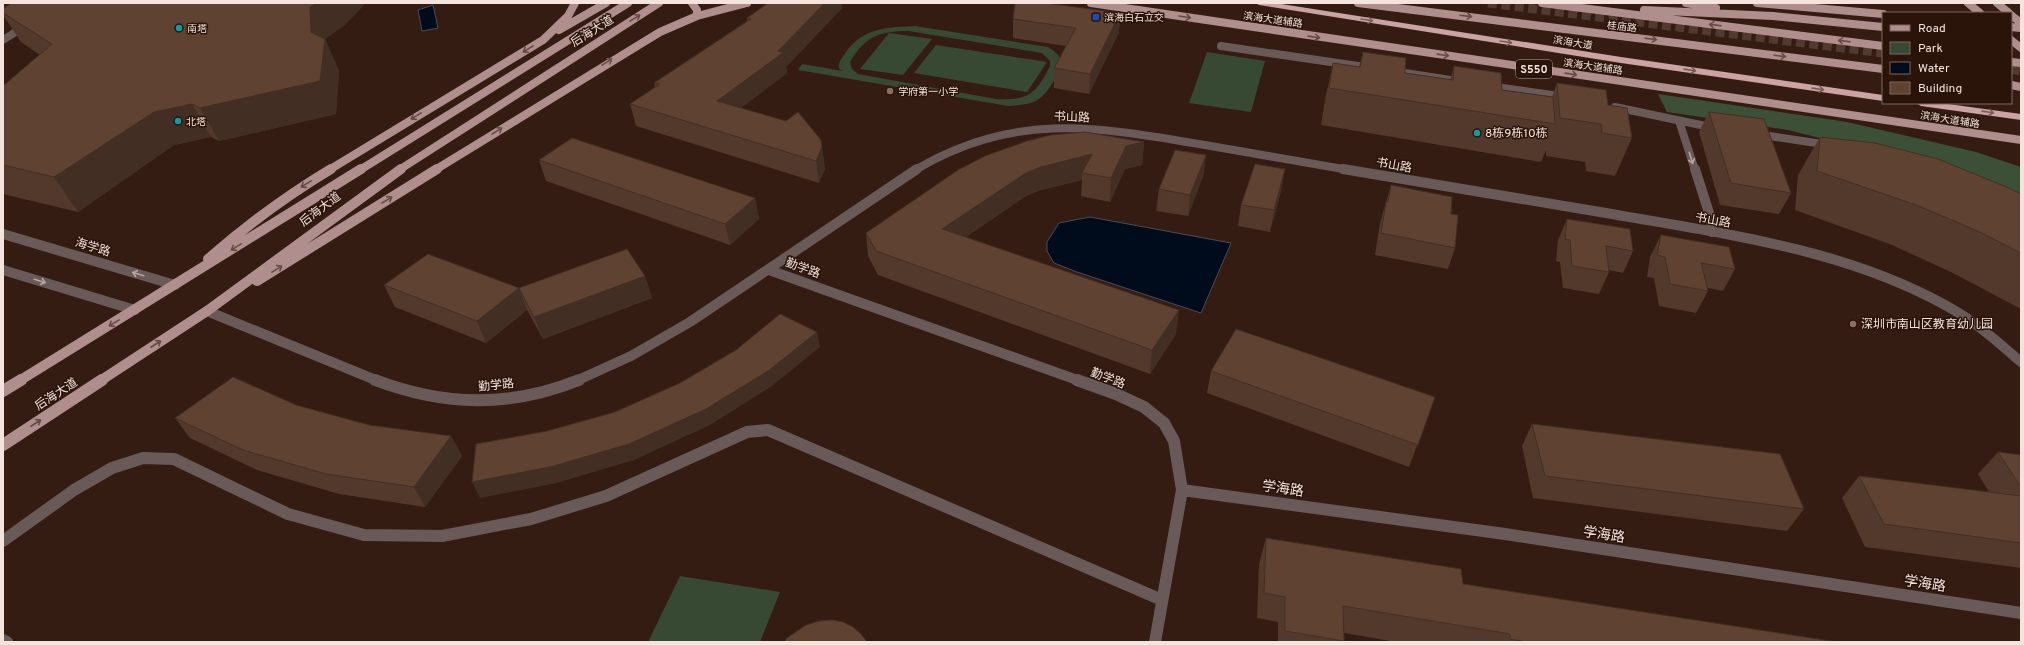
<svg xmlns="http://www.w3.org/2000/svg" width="2024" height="645" font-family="Overpass,'Noto Sans SC',sans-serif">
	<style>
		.green { fill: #374833; fill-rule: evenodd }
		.forest { fill: #3c5037 }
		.water { fill: #000b1c; stroke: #4a4c56 }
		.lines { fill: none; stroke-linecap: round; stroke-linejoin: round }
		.highway-tunnel { stroke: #513a30; stroke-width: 9; stroke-dasharray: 9 4.5; stroke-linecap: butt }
		.lane-far2 { stroke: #695959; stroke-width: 8 }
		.lane-far1 { stroke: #695959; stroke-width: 10 }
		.lane { stroke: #695959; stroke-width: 12 }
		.street-far2 { stroke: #695959; stroke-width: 8 }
		.street-far1 { stroke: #695959; stroke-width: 10 }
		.street { stroke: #695959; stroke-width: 12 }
		.primary-far2 { stroke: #b08e8e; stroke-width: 8 }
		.primary-far1 { stroke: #b08e8e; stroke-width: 10 }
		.primary { stroke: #b08e8e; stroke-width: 12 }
		.highway { fill: #cca3a3; fill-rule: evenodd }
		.wall { fill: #53392c }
		.shaded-wall { fill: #432e24 }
		.building { fill: #604233; stroke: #432e24 }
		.oneway { stroke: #664a45 }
		.oneway2 { stroke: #7b5b56 }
		.oneway3 { stroke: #b6a5a2 }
		.transit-dot { fill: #1a4fb4; stroke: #2a1309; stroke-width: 1.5 }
		.culture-dot { fill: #0f9aa8; stroke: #2a1309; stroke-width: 1.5 }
		.education-dot { fill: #8d6e63; stroke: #2a1309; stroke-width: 1.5 }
		.labels { text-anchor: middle; stroke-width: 3; stroke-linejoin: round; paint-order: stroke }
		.far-poi-label { font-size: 10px; fill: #f5e4dd; stroke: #2a1309; text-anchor: start }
		.far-street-label { font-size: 10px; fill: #f5e4dd; stroke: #2a1309 }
		.shield { fill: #2a1309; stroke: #b8a59d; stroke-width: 1 }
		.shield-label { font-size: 11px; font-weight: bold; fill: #f5e4dd }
		.street-label { font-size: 12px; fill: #f5e4dd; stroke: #2a1309 }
		.poi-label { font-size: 12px; fill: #f5e4dd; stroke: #2a1309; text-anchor: start }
		.near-street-label { font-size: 14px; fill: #f5e4dd; stroke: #2a1309 }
	</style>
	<rect width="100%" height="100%" fill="#341c12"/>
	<path class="green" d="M915 26 1048 47C1053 50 1059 54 1060 60 1063 71 1046 96 1036 101 1028 105 1018 105 1008 106L798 70 802 64 843 71 839 69C838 62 842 58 846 52 863 28 888 27 915 26ZM909 31 1042 53 1050 61V66C1036 94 1028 101 996 99L858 74 852 69 850 62C865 36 880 31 909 31Z
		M889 33 932 39 903 75 860 69Z
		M936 45 1047 62 1027 92 914 73Z
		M1207 52 1265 61 1251 112 1189 103Z
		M680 576 780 592 760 642H648Z"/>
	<path class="forest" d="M1658 94 1847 122 1976 152 2021 167V208L1868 150 1788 130 1667 112Z"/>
	<path class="water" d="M433 5 438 28 422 31 418 10Z
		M1090 217 1231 243 1201 313 1077 272 1054 263 1047 251V242L1059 223Z"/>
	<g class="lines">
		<path class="highway-tunnel" d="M1488 3 1883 53
			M2011 69 2021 71"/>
		<path class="lane-far2" d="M3 40 25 26
			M1221 46 1372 68
			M1392 71 1463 82
			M1489 86 1566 97
			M1615 107 1715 128
			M1679 121 1695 170
			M1756 134 1829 145"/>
		<path class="lane-far1" d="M1695 169 1711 219 1712 232"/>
		<path class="lane" d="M3 541 74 490 112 468 143 458 174 459 288 514 364 535 442 536 531 519 606 496 747 432 768 430 1162 600
			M3 640 7 642"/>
		<path class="street-far2" d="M915 170C1013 112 1093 126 1199 144 1249 153 1299 161 1349 170"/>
		<path class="street-far1" d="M1343 169C1433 184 1522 199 1612 214 1730 235 1854 250 1959 313 1982 327 2001 345 2021 362
			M3 234 175 285
			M3 270 135 310
			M769 270 1080 381
			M207 311 378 381
			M576 381 631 356 690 322 917 169"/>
		<path class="street" d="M375 380C444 406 509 408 579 380
			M1077 380 1116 394 1144 407 1164 423 1174 441 1182 490 1155 642
			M1182 490 1505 534 2021 613"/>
		<path class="primary-far2" d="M692 3 697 10V16
			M1091 3 2021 140
			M1358 3 1883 69
			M1542 3 1883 46
			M1686 3 1716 8
			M1757 3 1883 14
			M1968 3 1980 13
			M1997 3 2009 13
			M1644 10 1773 16 1883 27
			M2011 15 2021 23
			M2011 27 2021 28
			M559 30 606 3
			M2011 40 2021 48
			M2011 62 2021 63
			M2011 85 2021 87
			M329 170 543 40 568 16 575 3
			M360 170 628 3
			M399 170 659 3
			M435 170 660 32 697 16 747 3"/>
		<path class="primary-far1" d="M208 259C247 225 286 196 331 169
			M257 281 437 169
			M19 381 361 169
			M100 381 207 311 401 169"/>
		<path class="primary" d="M3 391 21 380
			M3 445 102 380"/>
		<path class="highway" d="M1255 3H1275L1621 57 1883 95V101L1621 63 1259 5Z
			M1916 103H1941L2021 114V120L1921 106Z"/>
	</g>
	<path class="wall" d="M768 3H842V8L786 67 787 73 741 108 821 140 825 169 819 183 636 126 630 104 655 87 654 83 747 21V18Z
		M3 9 346 24 325 39 339 71 336 114 219 141 211 137 174 145 78 212 3 194V86L40 55 21 42 3 15Z
		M1120 13 1119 32 1089 94 1054 88V68L1066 46 1013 38V19Z
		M1363 52 1405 73 1450 80 1454 66 1502 90 1552 97 1557 83 1608 105 1632 138 1615 176 1586 171 1585 162 1546 156V150L1541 162 1321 125 1325 100 1333 63 1359 67Z
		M1709 112 1791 193 1779 214 1720 205 1699 132Z
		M1820 137 2021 194V309L1953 273 1892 245 1795 210 1798 175Z
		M1144 142 1142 165 1125 169 1110 202 1081 196 1082 180 1041 190 1026 196 966 237 1176 334 1150 374 878 275 868 256 866 233Z
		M1206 155 1203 176 1188 216 1156 211 1159 189Z
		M539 160 755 198 759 219 730 245 546 181Z
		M1285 169 1281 191 1270 232 1238 226 1241 205Z
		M1391 185 1451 214 1455 248 1448 269 1375 255 1380 223Z
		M1567 219 1633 251 1623 273 1609 270V272L1599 294 1563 288 1560 262 1556 261 1558 240Z
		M1661 235 1735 269 1723 291 1708 288V291L1696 313 1659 306 1654 278 1647 277 1650 257Z
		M645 276 652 298 543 339 527 310 486 343 395 307 384 285 519 288Z
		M1211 371 1435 397 1409 467 1207 393Z
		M296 405 369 425 451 436 462 456 425 507 339 494 257 470 190 438 175 418Z
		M1532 424 1804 509 1787 531 1533 498 1522 446Z
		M1998 452 2021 455V568L1865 547 1842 498 1859 476 1989 492 1978 474Z
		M1266 538 1463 584 1837 642H1396L1344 633V642H1278V622L1257 618 1259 564Z"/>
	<path class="shaded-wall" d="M3 3H7L3 6Z
		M317 3H366L346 24 325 39 339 71 336 114 219 141 200 108 311 32 310 7Z
		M825 3H842V8L786 67 787 73 721 123 717 101 778 51Z
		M1120 13 1119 32 1089 94 1090 74Z
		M192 104 211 137 174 145 78 212 54 177 154 112Z
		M821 140 825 169 819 183 816 161Z
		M1144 142 1142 165 1125 169 1110 202 1111 178 1126 146Z
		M1092 154 1082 173V180L1041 190 1026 196 943 252 942 229 1026 173 1041 167Z
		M1206 155 1203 176 1188 216 1190 195Z
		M1285 169 1281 191 1270 232 1274 210Z
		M755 198 759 219 730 245 725 224Z
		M645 276 652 298 543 339 534 317Z
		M519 288 527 310 486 343 477 321Z
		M1179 310 1176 334 1150 374 1152 350Z
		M817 332 820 347 772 386 710 425 634 460 557 483 480 498 472 482Z
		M451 436 462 456 425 507 414 487Z"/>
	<path class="building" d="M11 3H317L310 7 311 32 325 39 320 81 200 108 192 104 154 112 54 177 3 165V86L52 44 3 13V9Z
		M768 3H825L778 51 784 52 717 101 786 121 798 112 821 140 822 147 816 161 630 104 660 84 654 83 751 19 747 18Z
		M1015 3H1046L1120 13 1090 74 1054 68 1076 28 1013 19Z
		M1363 52 1406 58 1405 73 1453 80 1454 66 1501 73 1502 90 1553 97 1555 124 1329 88 1333 63 1360 67Z
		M1557 83 1606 90 1608 105 1627 108 1632 138 1602 133 1601 124 1560 118Z
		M1709 112 1764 119 1791 193 1731 183Z
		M1085 132 1144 142 1126 146 1111 178 1082 173 1092 154 1041 167 1026 173 942 229 1179 310 1152 350 876 251 866 233 958 170 985 156 1027 141 1051 135Z
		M1820 137 1875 143 1938 159 2009 188 2021 194V253L1982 233 1919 206 1817 171Z
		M572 138 755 198 725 224 539 160Z
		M1175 150 1206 155 1190 195 1159 189Z
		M1255 164 1285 169 1274 210 1241 205Z
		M1391 185 1452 197 1451 214 1458 215 1455 248 1381 233 1386 202H1388Z
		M1567 219 1630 229 1633 251 1606 246 1609 272 1572 266 1570 240 1565 239Z
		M1661 235 1729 247 1735 269 1701 263 1708 291 1670 284 1665 257 1657 255Z
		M627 249 645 276 534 317 519 288Z
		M428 254 519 288 477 321 384 285Z
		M780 314 817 332 768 371 706 409 629 444 550 467 472 482 476 444 547 431 615 412 680 383 736 350Z
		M1236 329 1435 397 1418 445 1211 371Z
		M233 377 296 405 369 425 451 436 414 487 326 474 243 450 175 418Z
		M1532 424 1780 454 1804 509 1545 476Z
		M1998 452 2021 455V487Z
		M1859 476 2021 496V543L1884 524Z
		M1266 538 1461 569 1463 584 1837 642H1526L1510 639V634L1343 606 1344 641 1285 631V597L1264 593Z
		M832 620 843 622 853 627 861 634 867 642H784L787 638 806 625 819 621Z"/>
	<defs><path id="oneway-shaft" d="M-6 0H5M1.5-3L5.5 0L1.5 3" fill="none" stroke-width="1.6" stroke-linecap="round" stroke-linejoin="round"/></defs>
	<g class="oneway">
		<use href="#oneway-shaft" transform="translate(1466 16) rotate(7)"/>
		<use href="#oneway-shaft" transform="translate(1185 17) rotate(9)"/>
		<use href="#oneway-shaft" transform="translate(635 18) rotate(-32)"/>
		<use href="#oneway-shaft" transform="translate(1715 25) rotate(-173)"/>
		<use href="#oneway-shaft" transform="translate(1314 37) rotate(8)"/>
		<use href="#oneway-shaft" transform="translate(1651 39) rotate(7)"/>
		<use href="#oneway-shaft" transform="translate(1844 41) rotate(-173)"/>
		<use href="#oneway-shaft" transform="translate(528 49) rotate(149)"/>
		<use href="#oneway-shaft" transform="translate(1443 55) rotate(8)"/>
		<use href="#oneway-shaft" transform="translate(1780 56) rotate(7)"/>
		<use href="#oneway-shaft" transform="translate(607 62) rotate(-32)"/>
		<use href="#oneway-shaft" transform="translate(1571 74) rotate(8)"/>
		<use href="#oneway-shaft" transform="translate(416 116) rotate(149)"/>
		<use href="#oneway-shaft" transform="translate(497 131) rotate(-32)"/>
		<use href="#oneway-shaft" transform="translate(306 184) rotate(148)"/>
		<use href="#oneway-shaft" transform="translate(387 200) rotate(-32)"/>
		<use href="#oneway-shaft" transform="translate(236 247) rotate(148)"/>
		<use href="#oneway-shaft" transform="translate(277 269) rotate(-32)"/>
		<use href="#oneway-shaft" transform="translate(114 323) rotate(149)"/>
		<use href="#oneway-shaft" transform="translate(156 344) rotate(-33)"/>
		<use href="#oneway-shaft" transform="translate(36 423) rotate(-33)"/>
	</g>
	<g class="oneway2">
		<use href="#oneway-shaft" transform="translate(1367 20) rotate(9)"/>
		<use href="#oneway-shaft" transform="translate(1506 42) rotate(9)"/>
		<use href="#oneway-shaft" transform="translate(1690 70) rotate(8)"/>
		<use href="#oneway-shaft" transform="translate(1818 89) rotate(8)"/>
		<use href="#oneway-shaft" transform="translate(1988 112) rotate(8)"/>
	</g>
	<g class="oneway3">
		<use href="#oneway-shaft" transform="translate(1691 158) rotate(72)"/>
		<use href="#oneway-shaft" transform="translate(138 274) rotate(-163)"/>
		<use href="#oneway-shaft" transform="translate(40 281) rotate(17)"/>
	</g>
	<rect class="transit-dot" x="1092" y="13" width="8" height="8" rx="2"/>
	<g class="culture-dot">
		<circle cx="179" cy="28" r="4"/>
		<circle cx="178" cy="121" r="4"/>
		<circle cx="1477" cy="133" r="4"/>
	</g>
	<g class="education-dot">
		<circle cx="890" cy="91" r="4"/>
		<circle cx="1853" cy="324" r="4"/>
	</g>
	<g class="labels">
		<g class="far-poi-label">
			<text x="1104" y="21">滨海白石立交</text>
			<text x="187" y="32">南塔</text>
			<text x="898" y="95">学府第一小学</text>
			<text x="186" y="125">北塔</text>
		</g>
		<g class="far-street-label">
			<text transform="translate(1273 19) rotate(8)" y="4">滨海大道辅路</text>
			<text transform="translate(1622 26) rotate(7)" y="4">桂庙路</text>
			<text transform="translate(1573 42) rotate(9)" y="4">滨海大道</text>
			<text transform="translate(1593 66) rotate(8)" y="4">滨海大道辅路</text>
			<text transform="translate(1950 119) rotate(9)" y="4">滨海大道辅路</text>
		</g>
		<rect class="shield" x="1516" y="60" width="36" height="18" rx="3"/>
		<g class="shield-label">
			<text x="1534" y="73">S550</text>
		</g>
		<g class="street-label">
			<text transform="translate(592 31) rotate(-32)" y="4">后海大道</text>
			<text transform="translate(1072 117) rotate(2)" y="4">书山路</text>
			<text transform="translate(1394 165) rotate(10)" y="4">书山路</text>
			<text transform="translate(320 209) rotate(-37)" y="4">后海大道</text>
			<text transform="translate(1713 220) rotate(10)" y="4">书山路</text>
			<text transform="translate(93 247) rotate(17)" y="4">海学路</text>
			<text transform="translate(803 268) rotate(20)" y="4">勤学路</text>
			<text transform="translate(1108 378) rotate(21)" y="4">勤学路</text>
			<text transform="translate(496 385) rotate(-6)" y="4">勤学路</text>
			<text transform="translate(56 394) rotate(-33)" y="4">后海大道</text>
		</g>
		<g class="poi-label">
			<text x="1485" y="137">8栋9栋10栋</text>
			<text x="1861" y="328">深圳市南山区教育幼儿园</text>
		</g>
		<g class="near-street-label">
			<text transform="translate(1283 488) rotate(8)" y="5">学海路</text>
			<text transform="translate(1604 534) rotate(9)" y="5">学海路</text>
			<text transform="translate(1925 583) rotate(9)" y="5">学海路</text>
		</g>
	</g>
	<rect width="2024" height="645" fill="none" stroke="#f5e4dd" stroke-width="8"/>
	<rect x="1882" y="12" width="130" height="92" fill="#2a1309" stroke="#7b675e"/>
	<rect x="1890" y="25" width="20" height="6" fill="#b08e8e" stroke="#7b675e"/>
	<text x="1918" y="32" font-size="12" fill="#f5e4dd">Road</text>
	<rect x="1890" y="42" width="20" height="12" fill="#374833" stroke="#7b675e"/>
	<text x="1918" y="52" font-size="12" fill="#f5e4dd">Park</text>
	<rect x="1890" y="62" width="20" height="12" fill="#000b1c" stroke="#7b675e"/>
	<text x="1918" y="72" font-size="12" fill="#f5e4dd">Water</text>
	<rect x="1890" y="82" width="20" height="12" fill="#604233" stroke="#7b675e"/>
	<text x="1918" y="92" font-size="12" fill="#f5e4dd">Building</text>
</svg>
